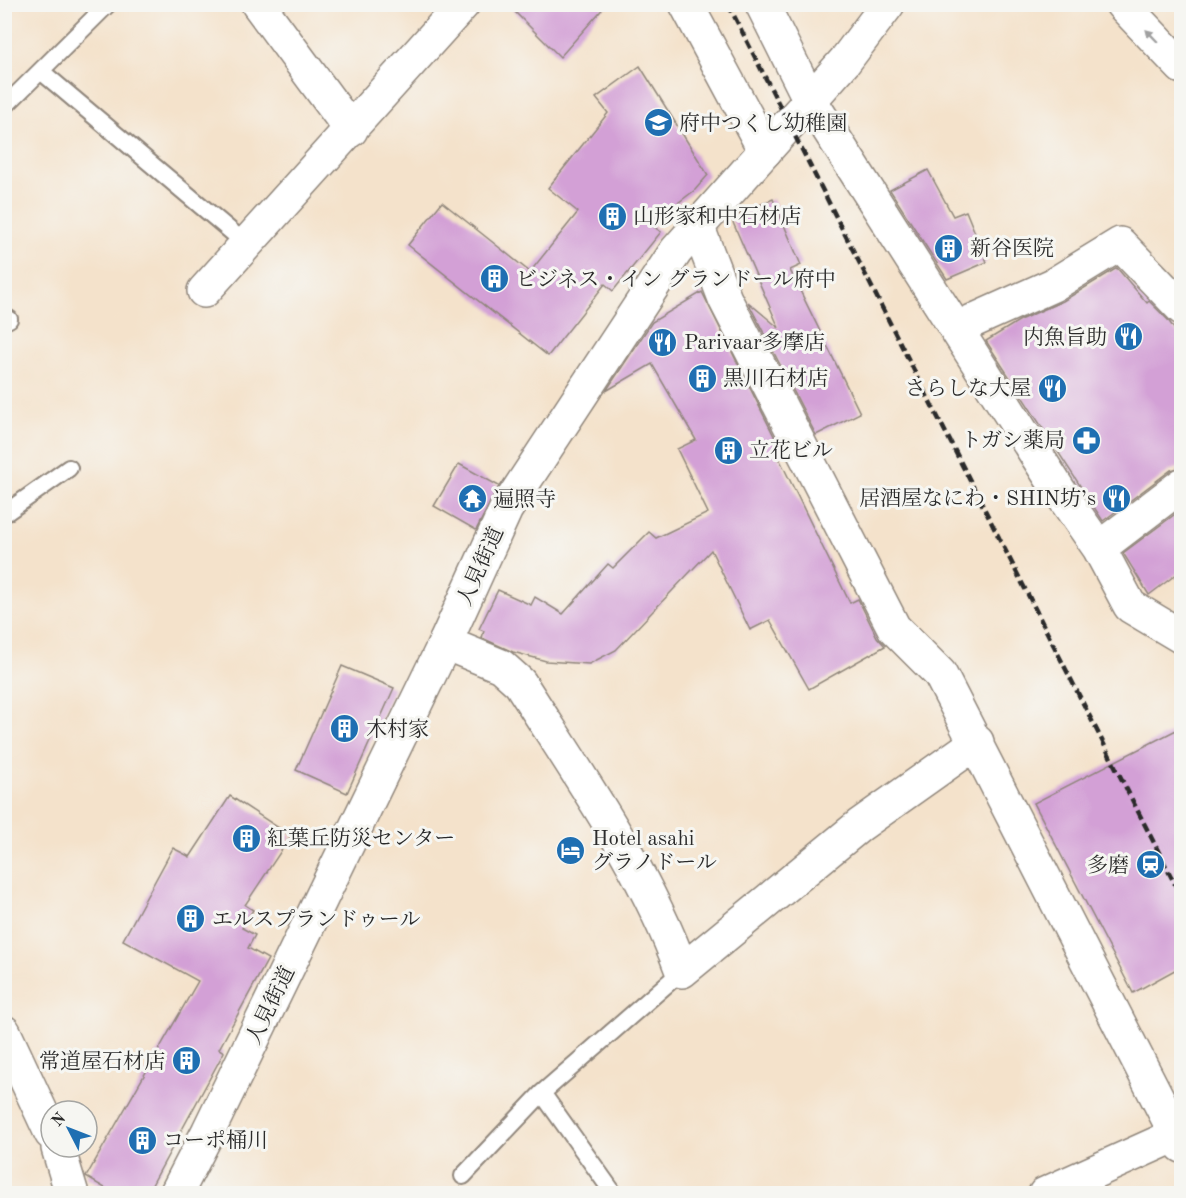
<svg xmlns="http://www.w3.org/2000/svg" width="1186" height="1198" font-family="'Old Standard TT','Noto Serif JP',serif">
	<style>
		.building { fill: #d3a0d6 }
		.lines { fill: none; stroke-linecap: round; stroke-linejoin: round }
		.lane-casing { stroke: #90867b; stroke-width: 20 }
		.street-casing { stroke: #90867b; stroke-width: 36 }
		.secondary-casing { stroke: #90867b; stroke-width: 36 }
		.lane { stroke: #fff; stroke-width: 16 }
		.street { stroke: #fff; stroke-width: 33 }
		.secondary { stroke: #fff; stroke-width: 33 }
		.rail { stroke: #2b2b2b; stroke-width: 4.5; stroke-dasharray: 9 4.5; stroke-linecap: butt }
		.oneway { fill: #a0a0a0 }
		.labels { text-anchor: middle; stroke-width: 6; stroke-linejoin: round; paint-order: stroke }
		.poi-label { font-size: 21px; fill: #2b2b2b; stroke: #f6f6f2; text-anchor: start }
		.street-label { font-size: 21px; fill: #2b2b2b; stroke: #f6f6f2 }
	</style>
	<rect width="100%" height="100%" fill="#f6f6f2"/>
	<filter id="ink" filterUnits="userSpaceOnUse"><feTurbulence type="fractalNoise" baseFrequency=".0167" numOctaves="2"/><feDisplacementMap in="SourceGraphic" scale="12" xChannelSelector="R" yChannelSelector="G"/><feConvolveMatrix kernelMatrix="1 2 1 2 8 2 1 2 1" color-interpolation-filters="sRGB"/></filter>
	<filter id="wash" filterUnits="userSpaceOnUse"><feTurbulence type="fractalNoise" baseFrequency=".008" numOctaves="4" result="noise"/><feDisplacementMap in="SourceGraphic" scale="24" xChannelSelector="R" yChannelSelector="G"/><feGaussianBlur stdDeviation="1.35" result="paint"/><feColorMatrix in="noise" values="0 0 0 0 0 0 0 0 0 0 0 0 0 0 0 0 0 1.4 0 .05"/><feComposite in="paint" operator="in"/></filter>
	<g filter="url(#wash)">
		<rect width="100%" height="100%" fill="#f4e2cb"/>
		<g id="blocks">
			<path class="building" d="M507 4H607L560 57Z
				M640 66 708 175 695 190 650 224 661 232 613 291 605 284 548 356 408 245 442 202 530 272 578 212 548 188 608 113 596 98Z
				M928 170 953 216 966 211 987 262 947 279 890 190Z
				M773 199 801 265 790 270 860 413 816 435 748 302 779 328 731 218Z
				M1117 268 1147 303 1149 301 1168 320 1182 340V467L1171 470 1103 521 986 341 1022 319 1063 301Z
				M702 292 782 452 777 454 850 603 858 599 877 637 885 646 809 689 770 620 750 630 711 550 616 650 589 664 546 661 513 652 482 638 484 631 479 629 498 590 531 605 535 597 563 614 608 564 613 568 649 532 656 538 708 513 677 449 696 440 652 364 606 391 652 322Z
				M459 464 499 486 476 530 434 506Z
				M1182 509V570L1149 595 1123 553Z
				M342 666 394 688 347 793 296 770Z
				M1182 727V966L1133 993 1034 803Z
				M230 796 291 836 245 905 253 910 242 928 255 935 248 948 268 959 219 1049 224 1052 147 1194H115L86 1177 198 981 123 940 173 848 190 857Z"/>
		</g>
	</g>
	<g filter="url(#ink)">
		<use href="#blocks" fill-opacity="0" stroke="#90867b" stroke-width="1.5"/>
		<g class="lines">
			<defs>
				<path id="lane" d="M42 72 245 243
					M4 107 108 4
					M4 321 9 319
					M4 514 69 468
					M463 1176 542 1093
					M614 1194 542 1093 682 971"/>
				<path id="street" d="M258 4 351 130
					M686 4 765 151
					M762 4 810 100 1062 495 1099 548 1130 606 1182 637
					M1122 4 1182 67
					M697 225 725 299 894 628 940 674 1182 1146
					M204 291 463 4
					M957 328 1053 285 1120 244 1182 308
					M1099 548 1182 485
					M445 643 501 666 520 683C579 776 644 867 682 971L860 825 977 742
					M58 1148 72 1194
					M1045 1194 1176 1135"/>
				<path id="secondary" d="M4 1032 51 1133
					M176 1194 208 1132 445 643 506 509 676 251 845 61 888 4"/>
			</defs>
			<use href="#lane" class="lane-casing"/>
			<use href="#street" class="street-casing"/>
			<use href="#secondary" class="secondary-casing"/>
			<use href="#lane" class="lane"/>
			<use href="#street" class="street"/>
			<use href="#secondary" class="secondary"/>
			<path class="rail" d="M728 4 1182 898"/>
		</g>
		<defs><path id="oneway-solid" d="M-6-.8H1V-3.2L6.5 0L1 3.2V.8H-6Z" transform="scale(1.5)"/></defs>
		<use class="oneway" href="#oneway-solid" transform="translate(1152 36) rotate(-134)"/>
	</g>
	<defs>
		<symbol id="school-disc" viewBox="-11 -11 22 22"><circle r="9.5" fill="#1f6fb2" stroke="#f6f6f2"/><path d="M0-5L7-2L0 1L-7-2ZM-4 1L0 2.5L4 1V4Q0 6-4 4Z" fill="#fff"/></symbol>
		<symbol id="building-disc" viewBox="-11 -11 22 22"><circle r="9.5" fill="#1f6fb2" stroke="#f6f6f2"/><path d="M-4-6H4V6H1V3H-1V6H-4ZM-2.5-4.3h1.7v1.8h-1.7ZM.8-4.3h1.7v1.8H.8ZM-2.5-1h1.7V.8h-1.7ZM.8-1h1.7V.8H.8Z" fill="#fff"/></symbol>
		<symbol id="restaurant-disc" viewBox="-11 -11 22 22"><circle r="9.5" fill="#1f6fb2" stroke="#f6f6f2"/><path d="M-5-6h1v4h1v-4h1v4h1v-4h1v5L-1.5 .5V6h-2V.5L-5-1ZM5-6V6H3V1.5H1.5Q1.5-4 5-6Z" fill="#fff"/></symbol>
		<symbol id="pharmacy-disc" viewBox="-11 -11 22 22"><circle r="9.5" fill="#1f6fb2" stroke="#f6f6f2"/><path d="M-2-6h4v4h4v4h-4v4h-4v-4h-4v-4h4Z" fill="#fff"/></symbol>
		<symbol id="temple-disc" viewBox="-11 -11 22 22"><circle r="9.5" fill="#1f6fb2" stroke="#f6f6f2"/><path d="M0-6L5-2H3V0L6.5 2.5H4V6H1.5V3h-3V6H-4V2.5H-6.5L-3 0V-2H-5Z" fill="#fff"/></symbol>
		<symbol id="hotel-disc" viewBox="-11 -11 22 22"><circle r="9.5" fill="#1f6fb2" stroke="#f6f6f2"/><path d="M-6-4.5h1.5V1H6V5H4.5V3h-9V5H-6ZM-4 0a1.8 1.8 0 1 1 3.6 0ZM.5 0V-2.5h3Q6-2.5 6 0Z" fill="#fff"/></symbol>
		<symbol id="station-disc" viewBox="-11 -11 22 22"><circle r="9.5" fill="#1f6fb2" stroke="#f6f6f2"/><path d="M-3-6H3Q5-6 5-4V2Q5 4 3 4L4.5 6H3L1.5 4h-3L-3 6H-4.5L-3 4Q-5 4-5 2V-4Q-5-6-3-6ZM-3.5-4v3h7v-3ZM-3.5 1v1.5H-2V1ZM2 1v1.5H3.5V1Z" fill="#fff"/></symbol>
	</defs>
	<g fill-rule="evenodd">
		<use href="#school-disc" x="642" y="106" width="33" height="33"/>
		<use href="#building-disc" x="596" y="200" width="33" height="33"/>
		<use href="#building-disc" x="932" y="232" width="33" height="33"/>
		<use href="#building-disc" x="478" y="262" width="33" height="33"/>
		<use href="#restaurant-disc" x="1112" y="320" width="33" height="33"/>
		<use href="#restaurant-disc" x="646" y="326" width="33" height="33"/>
		<use href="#building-disc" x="686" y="362" width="33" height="33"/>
		<use href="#restaurant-disc" x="1036" y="372" width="33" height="33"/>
		<use href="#pharmacy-disc" x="1070" y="424" width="33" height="33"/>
		<use href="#building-disc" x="712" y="434" width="33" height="33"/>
		<use href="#restaurant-disc" x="1100" y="482" width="33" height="33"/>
		<use href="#temple-disc" x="456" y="482" width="33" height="33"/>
		<use href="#building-disc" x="328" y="712" width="33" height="33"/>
		<use href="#building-disc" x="230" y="822" width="33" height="33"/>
		<use href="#hotel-disc" x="554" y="834" width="33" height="33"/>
		<use href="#station-disc" x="1134" y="848" width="33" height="33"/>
		<use href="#building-disc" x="174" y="902" width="33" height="33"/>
		<use href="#building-disc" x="170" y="1044" width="33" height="33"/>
		<use href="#building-disc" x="126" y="1124" width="33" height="33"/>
	</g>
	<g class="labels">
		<g class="poi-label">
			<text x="679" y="130">府中つくし幼稚園</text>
			<text x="633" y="223">山形家和中石材店</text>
			<text x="970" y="255">新谷医院</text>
			<text x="516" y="286">ビジネス・イン グランドール府中</text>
			<text x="1107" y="344" text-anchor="end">内魚旨助</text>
			<text x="684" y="349">Parivaar多摩店</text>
			<text x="723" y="385">黒川石材店</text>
			<text x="1031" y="395" text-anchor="end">さらしな大屋</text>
			<text x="1065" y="447" text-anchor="end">トガシ薬局</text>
			<text x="749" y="457">立花ビル</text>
			<text x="1096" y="505" text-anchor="end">居酒屋なにわ・SHIN坊’s</text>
			<text x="493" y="506">遍照寺</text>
			<text x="366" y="736">木村家</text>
			<text x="267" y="845">紅葉丘防災センター</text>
			<text x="592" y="845">Hotel asahi<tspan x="592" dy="24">グラノドール</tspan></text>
			<text x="1129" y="872" text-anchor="end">多磨</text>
			<text x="212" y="926">エルスプランドゥール</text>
			<text x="165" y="1068" text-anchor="end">常道屋石材店</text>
			<text x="163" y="1147">コーポ桶川</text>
		</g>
		<g class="street-label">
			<text transform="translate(480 566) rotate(-66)" y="7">人見街道</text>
			<text transform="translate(270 1005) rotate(-64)" y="7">人見街道</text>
		</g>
	</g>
	<rect width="1186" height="1198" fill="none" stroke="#f6f6f2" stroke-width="24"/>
	<g transform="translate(69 1129) rotate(312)"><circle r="28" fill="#f6f6f2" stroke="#a5a5a2" stroke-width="1.5"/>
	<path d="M0-4.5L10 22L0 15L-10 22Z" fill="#1f6fb2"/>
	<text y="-9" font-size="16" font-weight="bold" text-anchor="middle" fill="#2b2b2b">N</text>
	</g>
</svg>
